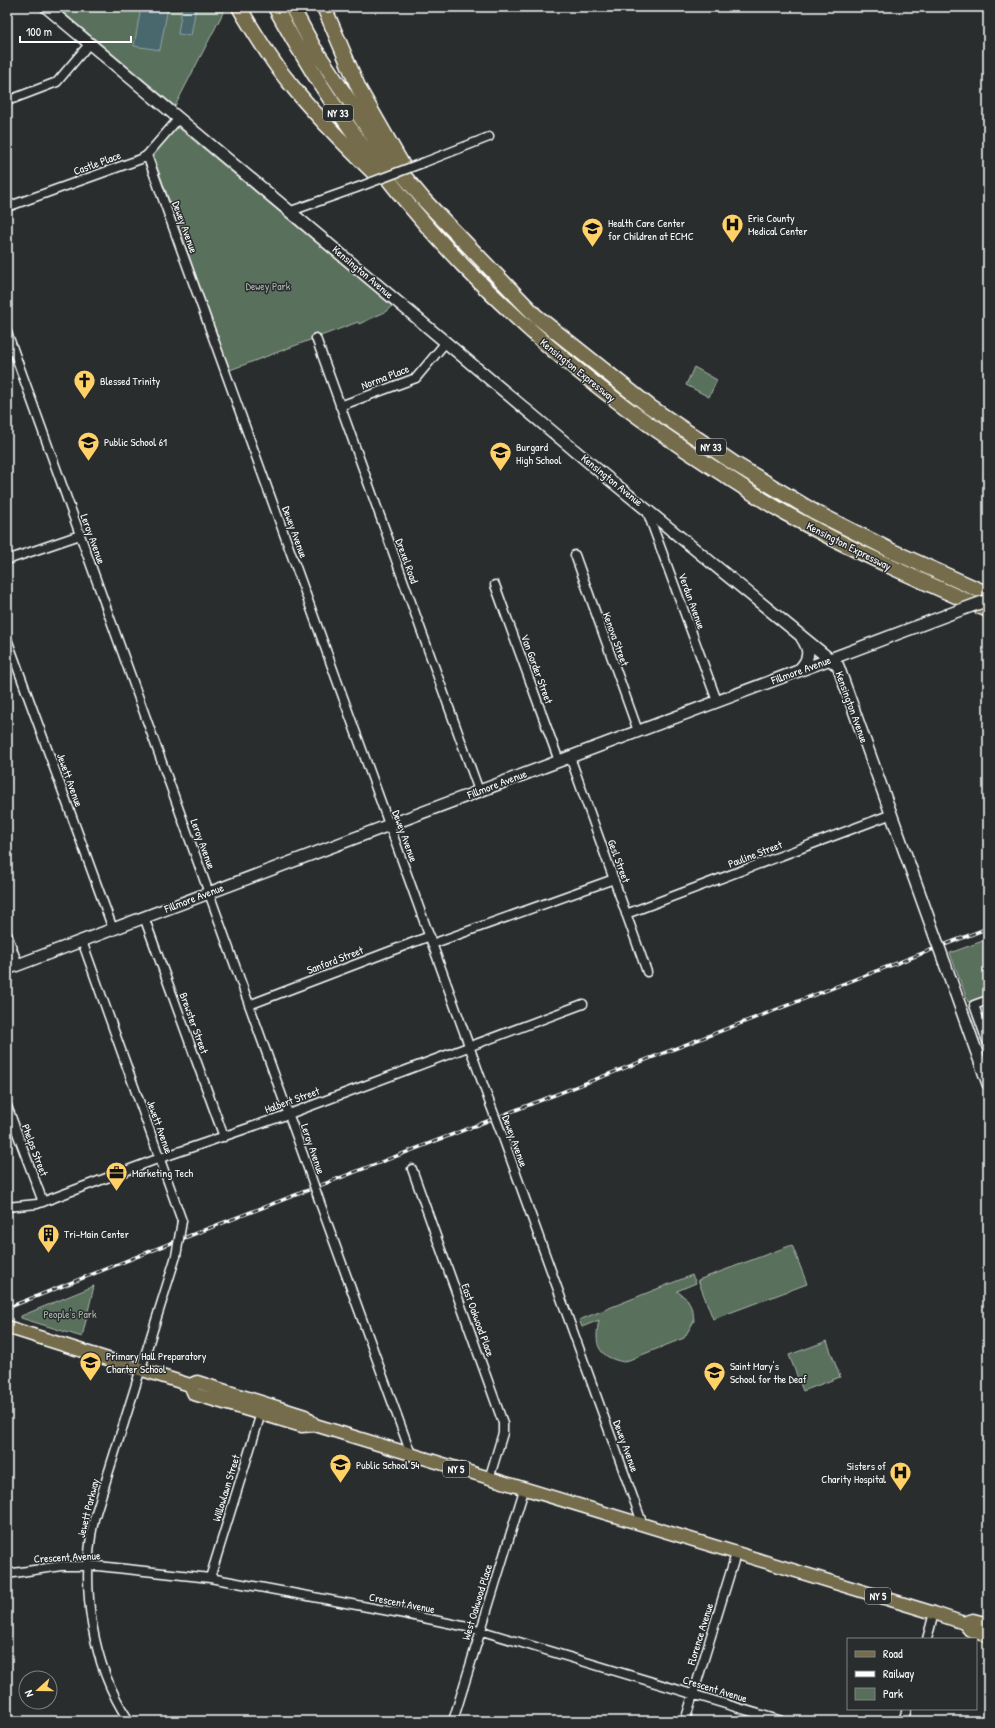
<svg xmlns="http://www.w3.org/2000/svg" width="995" height="1728" font-family="'Patrick Hand',sans-serif">
	<style>
		.park { fill: #586f5c; stroke: #acb7ae }
		.water { fill: #4a676d; stroke: #92a4a7 }
		.lines { fill: none; stroke-linecap: round; stroke-linejoin: round }
		.street-casing { stroke: #fff; stroke-width: 11 }
		.secondary-casing { stroke: #fff; stroke-width: 14 }
		.primary-casing { stroke: #fff; stroke-width: 15 }
		.highway-casing { stroke: #fff; stroke-width: 17 }
		.street { stroke: #2a2d2e; stroke-width: 8 }
		.secondary { stroke: #2a2d2e; stroke-width: 11 }
		.primary { stroke: #746c4b; stroke-width: 12 }
		.highway { stroke: #746c4b; stroke-width: 14 }
		.rail-casing { stroke: #fff; stroke-width: 3.5 }
		.rail { stroke: #2a2d2e; stroke-width: 2; stroke-dasharray: 6; stroke-linecap: butt }
		.street-bridge-casing { stroke: #fff; stroke-width: 11; stroke-linecap: butt }
		.secondary-bridge-casing { stroke: #fff; stroke-width: 14; stroke-linecap: butt }
		.street-bridge { stroke: #2a2d2e; stroke-width: 8 }
		.secondary-bridge { stroke: #2a2d2e; stroke-width: 11 }
		.labels { text-anchor: middle; stroke-width: 3; stroke-linejoin: round; paint-order: stroke }
		.shield { fill: #2a2d2e; stroke: #bfc0c0; stroke-width: 1 }
		.shield-label { font-size: 10px; font-weight: bold; fill: #fff }
		.street-label { font-size: 11px; fill: #fff; stroke: #2a2d2e }
		.poi-label { font-size: 11px; fill: #fff; stroke: #2a2d2e; text-anchor: start }
		.park-label { font-size: 11px; fill: #acb7ae; stroke: #2a2d2e }
	</style>
	<rect width="100%" height="100%" fill="#2a2d2e"/>
	<filter id="ink" filterUnits="userSpaceOnUse"><feTurbulence type="fractalNoise" baseFrequency=".025" numOctaves="2"/><feDisplacementMap in="SourceGraphic" scale="8" xChannelSelector="R" yChannelSelector="G"/><feConvolveMatrix kernelMatrix="1 2 1 2 8 2 1 2 1" color-interpolation-filters="sRGB"/></filter>
	<g filter="url(#ink)">
		<path class="park" d="M57 7H226L175 106Z
			M177 128 180 129 392 306 385 312 359 324 358 322 230 370 154 158V153Z
			M694 367 717 380 709 397 686 385Z
			M988 939V995L968 1002 950 953Z
			M792 1245 807 1284 713 1319 698 1280Z
			M692 1275 696 1283 677 1291 688 1300 693 1312 694 1321 684 1338 624 1362C597 1357 594 1344 599 1320L582 1327 579 1320Z
			M94 1286 82 1337 21 1318V1316Z
			M827 1341 840 1377 803 1391 789 1355Z"/>
		<path class="water" d="M141 7H168L160 50 134 46Z
			M182 7H196L191 36 178 34Z"/>
		<g class="lines">
			<defs>
				<path id="street" d="M7 101 57 82 90 43
					M147 155 489 1101
					M425 162 489 137
					M7 207 141 159 147 155 179 118
					M291 211 356 188
					M7 332 309 1171
					M316 338 479 791
					M340 406 416 378 446 342
					M647 511 717 701
					M575 555 638 731
					M7 560 80 535
					M495 585 559 761
					M7 639 113 929
					M570 757 647 972
					M626 914 892 814
					M144 917 224 1137
					M7 934 18 965
					M82 941 182 1221
					M432 944 614 879
					M988 1000 974 1005 988 1044
					M249 1005 430 936
					M7 1106 43 1202
					M502 1135 643 1525
					M412 1169 503 1423V1433L489 1479
					M320 1203 411 1454
					M7 1207 37 1204 152 1161 289 1114 583 1004
					M7 1574 61 1566H98L210 1578 400 1613 472 1628 782 1721
					M210 1578 262 1410
					M927 1639 934 1613
					M129 1721C91 1664 80 1586 94 1519L176 1256
					M453 1721 524 1490
					M685 1721 736 1554
					M903 1721 907 1709"/>
				<path id="secondary" d="M46 7 604 475 838 666 936 939
					M799 670C809 660 811 651 802 638
					M945 964 988 1084
					M7 969 947 615"/>
				<path id="primary" d="M7 1327 190 1385 197 1382 305 1416 315 1425
					M190 1385 194 1394 302 1426 315 1425 934 1613 964 1623 970 1630 988 1636
					M964 1623 973 1620 988 1624"/>
				<path id="highway" d="M239 7C254 32 269 58 288 81 314 114 345 145 376 175
					M275 7C381 203 525 347 712 467 736 482 760 499 785 513 851 550 919 580 988 610
					M292 7 314 48 383 151 424 200 536 316 649 406 735 464 813 511 894 552 988 594
					M324 7 359 89 403 166"/>
			</defs>
			<use href="#street" class="street-casing"/>
			<use href="#secondary" class="secondary-casing"/>
			<use href="#primary" class="primary-casing"/>
			<use href="#highway" class="highway-casing"/>
			<use href="#street" class="street"/>
			<use href="#secondary" class="secondary"/>
			<use href="#primary" class="primary"/>
			<use href="#highway" class="highway"/>
			<defs>
				<path id="rail" d="M7 1308 194 1234 988 928"/>
			</defs>
			<use href="#rail" class="rail-casing"/>
			<use href="#rail" class="rail"/>
			<defs>
				<path id="street-bridge" d="M356 188 425 162
					M489 1101 502 1135
					M309 1171 320 1203
					M176 1256 182 1221"/>
				<path id="secondary-bridge" d="M947 615 988 600
					M936 939 945 964"/>
			</defs>
			<use href="#street-bridge" class="street-bridge-casing"/>
			<use href="#secondary-bridge" class="secondary-bridge-casing"/>
			<use href="#street-bridge" class="street-bridge"/>
			<use href="#secondary-bridge" class="secondary-bridge"/>
		</g>
	</g>
	<defs>
		<symbol id="hospital-pin" viewBox="-11 -11 22 30"><path d="M0 17L-7.5 6A9.5 9.5 0 1 1 7.5 6Z" fill="#ffd166" stroke="#2a2d2e"/><path d="M-5-5h3v3.5h4V-5h3V5h-3V1.5h-4V5h-3Z" fill="#111"/></symbol>
		<symbol id="school-pin" viewBox="-11 -11 22 30"><path d="M0 17L-7.5 6A9.5 9.5 0 1 1 7.5 6Z" fill="#ffd166" stroke="#2a2d2e"/><path d="M0-5L7-2L0 1L-7-2ZM-4 1L0 2.5L4 1V4Q0 6-4 4Z" fill="#111"/></symbol>
		<symbol id="church-pin" viewBox="-11 -11 22 30"><path d="M0 17L-7.5 6A9.5 9.5 0 1 1 7.5 6Z" fill="#ffd166" stroke="#2a2d2e"/><path d="M-1.2-6h2.4v3.5h3.3v2.4h-3.3V6h-2.4V-.1h-3.3v-2.4h3.3Z" fill="#111"/></symbol>
		<symbol id="office-pin" viewBox="-11 -11 22 30"><path d="M0 17L-7.5 6A9.5 9.5 0 1 1 7.5 6Z" fill="#ffd166" stroke="#2a2d2e"/><path d="M-6-3h4V-5.5h4V-3h4V5H-6ZM-1-4.5V-3h2v-1.5ZM-6 0V1H6V0Z" fill="#111"/></symbol>
		<symbol id="building-pin" viewBox="-11 -11 22 30"><path d="M0 17L-7.5 6A9.5 9.5 0 1 1 7.5 6Z" fill="#ffd166" stroke="#2a2d2e"/><path d="M-4-6H4V6H1V3H-1V6H-4ZM-2.5-4.3h1.7v1.8h-1.7ZM.8-4.3h1.7v1.8H.8ZM-2.5-1h1.7V.8h-1.7ZM.8-1h1.7V.8H.8Z" fill="#111"/></symbol>
	</defs>
	<g fill-rule="evenodd">
		<use href="#hospital-pin" x="720" y="212" width="25" height="34"/>
		<use href="#school-pin" x="580" y="216" width="25" height="34"/>
		<use href="#church-pin" x="72" y="368" width="25" height="34"/>
		<use href="#school-pin" x="76" y="430" width="25" height="34"/>
		<use href="#school-pin" x="488" y="440" width="25" height="34"/>
		<use href="#office-pin" x="104" y="1160" width="25" height="34"/>
		<use href="#building-pin" x="36" y="1222" width="25" height="34"/>
		<use href="#school-pin" x="78" y="1350" width="25" height="34"/>
		<use href="#school-pin" x="702" y="1360" width="25" height="34"/>
		<use href="#school-pin" x="328" y="1452" width="25" height="34"/>
		<use href="#hospital-pin" x="888" y="1460" width="25" height="34"/>
	</g>
	<g class="labels">
		<g class="shield">
			<rect x="323" y="105" width="30" height="16" rx="3"/>
			<rect x="696" y="439" width="30" height="16" rx="3"/>
			<rect x="443" y="1461" width="26" height="16" rx="3"/>
			<rect x="865" y="1588" width="26" height="16" rx="3"/>
		</g>
		<g class="shield-label">
			<text x="338" y="117">NY 33</text>
			<text x="711" y="451">NY 33</text>
			<text x="456" y="1473">NY 5</text>
			<text x="878" y="1600">NY 5</text>
		</g>
		<g class="street-label">
			<text transform="translate(97 163) rotate(-20)" y="4">Castle Place</text>
			<text transform="translate(185 227) rotate(70)" y="4">Dewey Avenue</text>
			<text transform="translate(363 272) rotate(40)" y="4">Kensington Avenue</text>
			<text transform="translate(578 370) rotate(39)" y="4">Kensington Expressway</text>
			<text transform="translate(385 377) rotate(-21)" y="4">Norma Place</text>
			<text transform="translate(612 480) rotate(39)" y="4">Kensington Avenue</text>
			<text transform="translate(295 532) rotate(70)" y="4">Dewey Avenue</text>
			<text transform="translate(93 539) rotate(70)" y="4">Leroy Avenue</text>
			<text transform="translate(849 546) rotate(27)" y="4">Kensington Expressway</text>
			<text transform="translate(407 561) rotate(70)" y="4">Drexel Road</text>
			<text transform="translate(692 601) rotate(70)" y="4">Verdun Avenue</text>
			<text transform="translate(616 639) rotate(70)" y="4">Kenova Street</text>
			<text transform="translate(537 669) rotate(70)" y="4">Van Gorder Street</text>
			<text transform="translate(801 670) rotate(-20)" y="4">Fillmore Avenue</text>
			<text transform="translate(852 707) rotate(70)" y="4">Kensington Avenue</text>
			<text transform="translate(70 780) rotate(70)" y="4">Jewett Avenue</text>
			<text transform="translate(497 784) rotate(-21)" y="4">Fillmore Avenue</text>
			<text transform="translate(405 836) rotate(70)" y="4">Dewey Avenue</text>
			<text transform="translate(203 844) rotate(70)" y="4">Leroy Avenue</text>
			<text transform="translate(755 854) rotate(-21)" y="4">Pauline Street</text>
			<text transform="translate(619 861) rotate(70)" y="4">Gesl Street</text>
			<text transform="translate(194 898) rotate(-21)" y="4">Fillmore Avenue</text>
			<text transform="translate(335 960) rotate(-21)" y="4">Sanford Street</text>
			<text transform="translate(194 1023) rotate(70)" y="4">Brewster Street</text>
			<text transform="translate(292 1100) rotate(-20)" y="4">Halbert Street</text>
			<text transform="translate(160 1127) rotate(70)" y="4">Jewett Avenue</text>
			<text transform="translate(515 1141) rotate(70)" y="4">Dewey Avenue</text>
			<text transform="translate(313 1149) rotate(71)" y="4">Leroy Avenue</text>
			<text transform="translate(35 1150) rotate(69)" y="4">Phelps Street</text>
			<text transform="translate(478 1320) rotate(70)" y="4">East Oakwood Place</text>
			<text transform="translate(626 1446) rotate(70)" y="4">Dewey Avenue</text>
			<text transform="translate(226 1488) rotate(-73)" y="4">Willowlawn Street</text>
			<text transform="translate(88 1508) rotate(-76)" y="4">Jewett Parkway</text>
			<text transform="translate(67 1557) rotate(-3)" y="4">Crescent Avenue</text>
			<text transform="translate(477 1602) rotate(-73)" y="4">West Oakwood Place</text>
			<text transform="translate(402 1603) rotate(11)" y="4">Crescent Avenue</text>
			<text transform="translate(700 1634) rotate(-73)" y="4">Florence Avenue</text>
			<text transform="translate(715 1689) rotate(17)" y="4">Crescent Avenue</text>
		</g>
		<g class="poi-label">
			<text x="748" y="222">Erie County<tspan x="748" dy="13">Medical Center</tspan></text>
			<text x="608" y="227">Health Care Center<tspan x="608" dy="13">for Children at ECMC</tspan></text>
			<text x="100" y="385">Blessed Trinity</text>
			<text x="104" y="446">Public School 61</text>
			<text x="516" y="451">Burgard<tspan x="516" dy="13">High School</tspan></text>
			<text x="132" y="1177">Marketing Tech</text>
			<text x="64" y="1238">Tri-Main Center</text>
			<text x="106" y="1360">Primary Hall Preparatory<tspan x="106" dy="13">Charter School</tspan></text>
			<text x="730" y="1370">Saint Mary's<tspan x="730" dy="13">School for the Deaf</tspan></text>
			<text x="356" y="1469">Public School 54</text>
			<text x="886" y="1470" text-anchor="end">Sisters of<tspan x="886" dy="13">Charity Hospital</tspan></text>
		</g>
		<g class="park-label">
			<text x="268" y="290">Dewey Park</text>
			<text x="70" y="1318">People's Park</text>
		</g>
	</g>
	<rect width="995" height="1728" fill="none" stroke="#2a2d2e" stroke-width="24"/>
	<rect x="12" y="12" width="971" height="1704" fill="none" stroke="#fff" stroke-width="1.5" filter="url(#ink)"/>
	<rect x="847" y="1638" width="130" height="72" fill="#2a2d2e" stroke="#7f8182"/>
	<rect x="855" y="1651" width="20" height="6" fill="#746c4b" stroke="#7f8182"/>
	<text x="883" y="1658" font-size="12" fill="#ffffff">Road</text>
	<rect x="855" y="1671" width="20" height="6" fill="#ffffff" stroke="#7f8182"/>
	<text x="883" y="1678" font-size="12" fill="#ffffff">Railway</text>
	<rect x="855" y="1688" width="20" height="12" fill="#586f5c" stroke="#7f8182"/>
	<text x="883" y="1698" font-size="12" fill="#ffffff">Park</text>
	<g transform="translate(38 1690) rotate(249)"><circle r="19" fill="#2a2d2e" stroke="#7f8182"/>
	<path d="M0-3L7 15L0 10L-7 15Z" fill="#ffd166"/>
	<text y="-6" font-size="11" font-weight="bold" text-anchor="middle" fill="#ffffff">N</text>
	</g>
	<path d="M20 36v6h111v-6" fill="none" stroke="#ffffff" stroke-width="2"/>
	<text x="26" y="36" font-size="12" fill="#ffffff" stroke="#2a2d2e" stroke-width="3" paint-order="stroke">100 m</text>
</svg>
